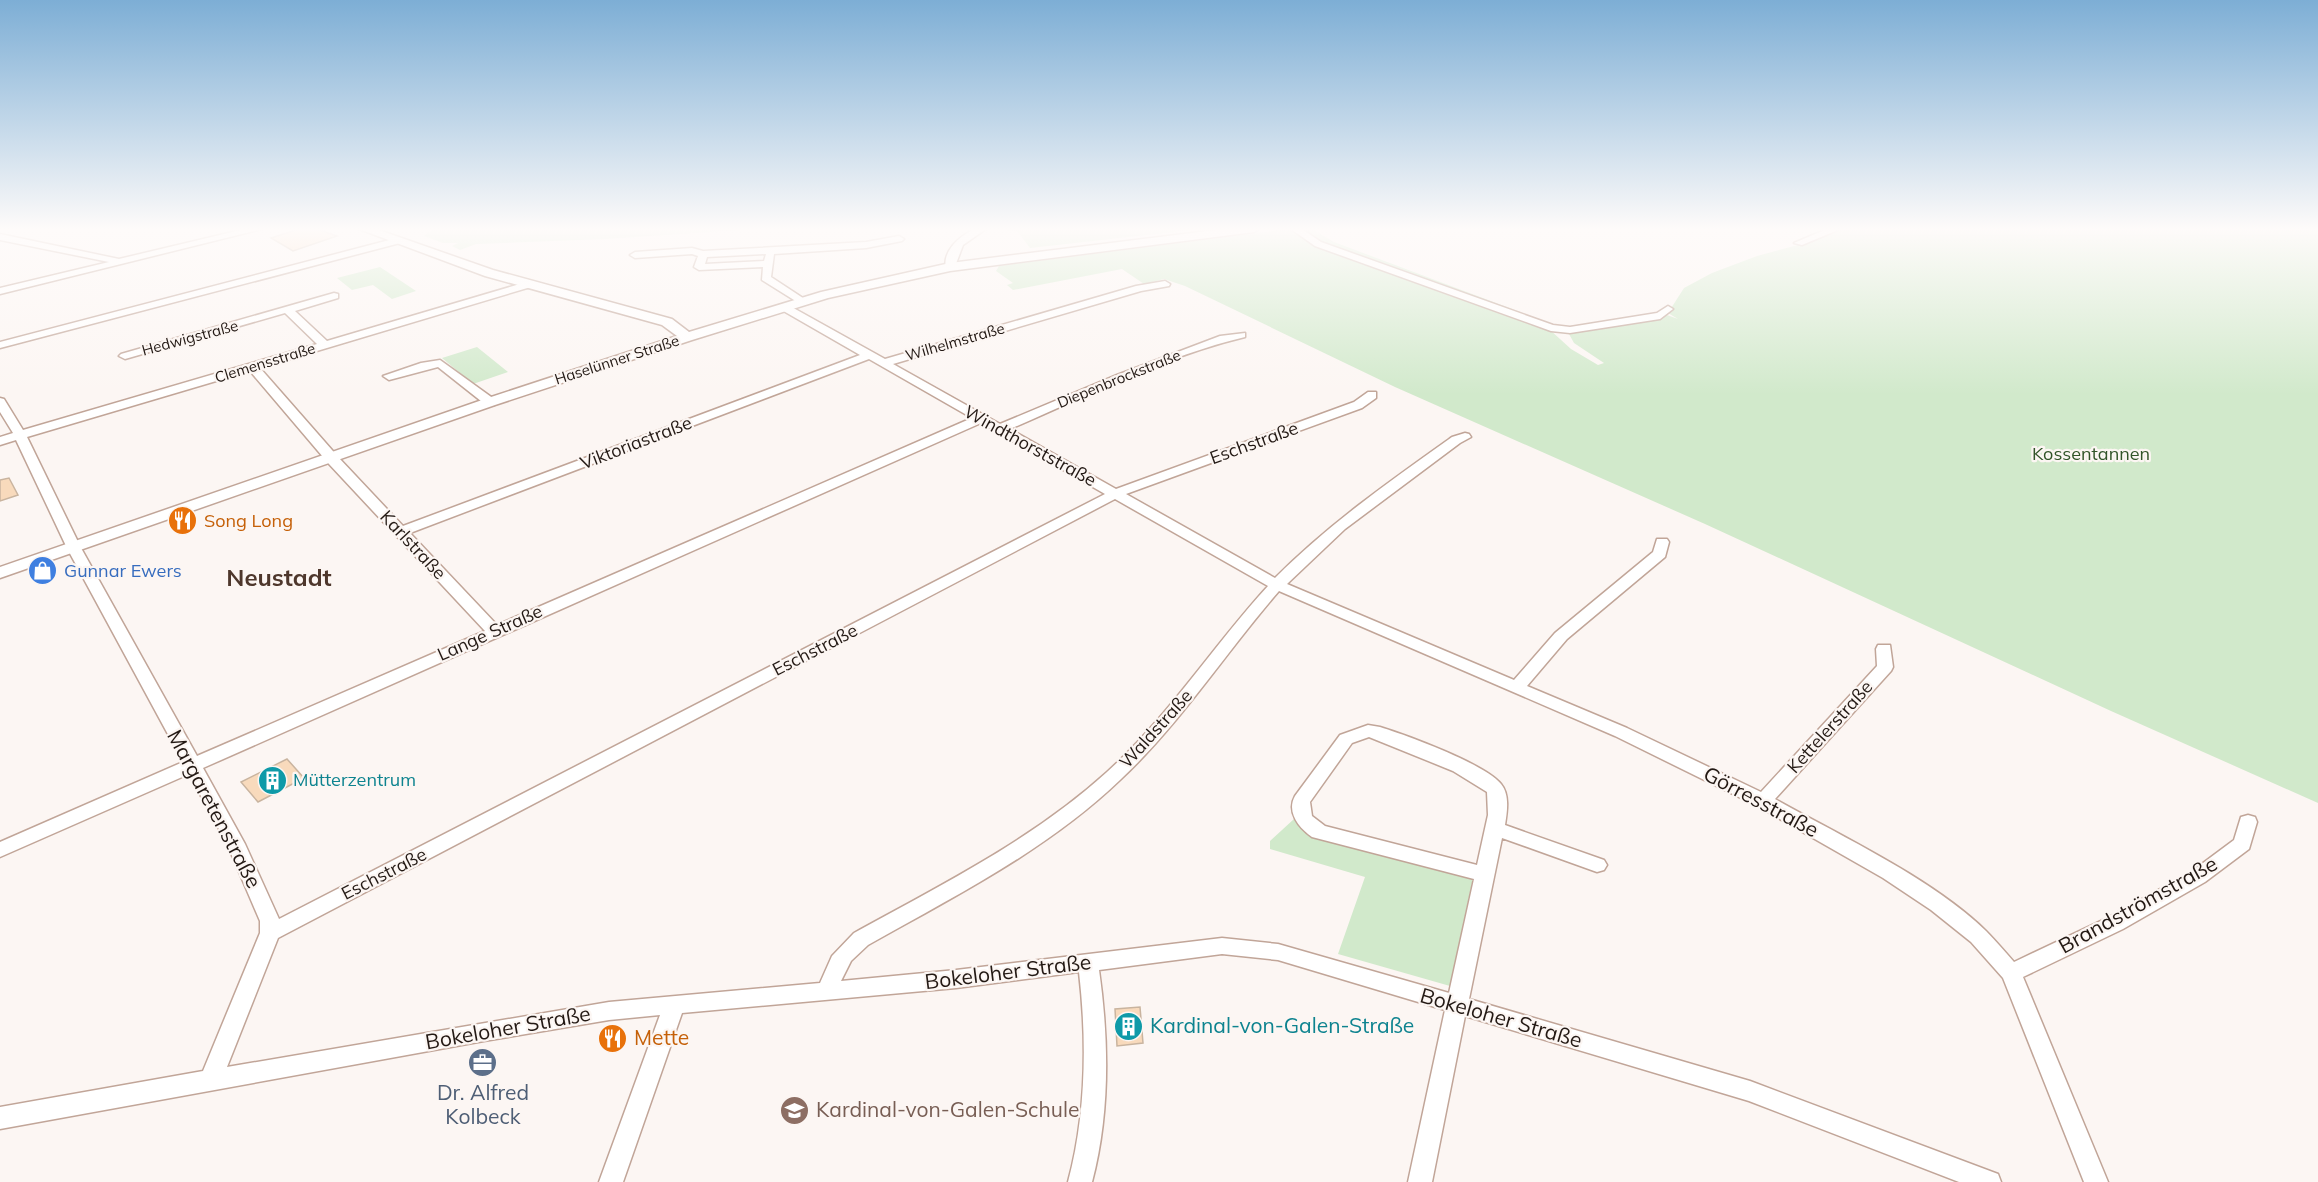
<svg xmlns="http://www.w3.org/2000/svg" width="2318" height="1182" font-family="Mulish,sans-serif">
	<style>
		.green { fill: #d1e9cb }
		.building { fill: #f8dabc; stroke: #c9b49f; stroke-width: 1.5 }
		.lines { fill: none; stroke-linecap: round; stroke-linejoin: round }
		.minor-casing { stroke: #c1a598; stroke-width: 3 }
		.tertiary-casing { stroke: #c1a598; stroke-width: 3 }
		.minor { fill: #fff; fill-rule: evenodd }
		.tertiary { fill: #fff; fill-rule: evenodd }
		.labels { text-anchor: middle; stroke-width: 4.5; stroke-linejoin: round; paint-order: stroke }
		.far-street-label { font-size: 15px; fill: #231914; stroke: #fcf6f3 }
		.street-label { font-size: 18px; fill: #231914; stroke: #fcf6f3 }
		.park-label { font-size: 18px; fill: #315428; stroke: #fcf6f3 }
		.food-label { font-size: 18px; fill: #c56008; stroke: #fcf6f3; text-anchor: start }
		.shop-label { font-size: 18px; fill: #366cbe; stroke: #fcf6f3; text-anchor: start }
		.culture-label { font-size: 18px; fill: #0d838f; stroke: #fcf6f3; text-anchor: start }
		.near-street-label { font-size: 21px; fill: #231914; stroke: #fcf6f3 }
		.near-culture-label { font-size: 21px; fill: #0d838f; stroke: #fcf6f3; text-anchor: start }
		.near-food-label { font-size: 21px; fill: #c56008; stroke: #fcf6f3; text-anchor: start }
		.near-service-label { font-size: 21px; fill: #4e5e75; stroke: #fcf6f3 }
		.near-education-label { font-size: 21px; fill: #785e54; stroke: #fcf6f3; text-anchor: start }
		.district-label { font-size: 24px; font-weight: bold; fill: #4e372c; stroke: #fcf6f3 }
	</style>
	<rect width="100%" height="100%" fill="#fcf6f3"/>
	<path class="green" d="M433 229H756L605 239 476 244 460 250 452 246 458 243H443L424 236Z
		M1002 229H1200L1030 248 1018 232Z
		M1288 229 1315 244 1549 329 1571 349 1598 365 1604 363 1574 343 1569 334 1667 315 1678 319 1668 313 1684 288 1712 273 1757 256 1798 245 1841 229H2318V803L2111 711 1705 524 1395 387 1185 286 1164 279 1144 284 1122 269 1013 290 1007 285 1013 283 996 271 999 266Z
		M1302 229H1312L1334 242 1552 324 1563 327 1644 315 1649 317 1564 328 1551 326 1321 243Z
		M380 267 416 291 392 299 373 285 352 290 337 278Z
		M477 347 508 372 473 384 442 358Z
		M1294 819 1301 828 1322 838 1473 878 1450 986 1338 954 1365 877 1270 849V841Z"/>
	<path class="building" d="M299 229H317L337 236 293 251 271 238Z
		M9 478 18 495 0 501V480Z
		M287 759 304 778 258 802 241 782Z
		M1140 1007 1143 1043 1117 1046 1115 1009Z"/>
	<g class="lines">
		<defs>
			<path id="minor" d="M245 229H262L0 294V288L109 262 0 240V234L119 259Z
				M974 229H986L963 245 954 269H946C942 251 959 237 974 229Z
				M1291 229H1302L1321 242 1553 325 1570 327 1657 313 1668 306 1673 309 1660 319 1570 333 1551 331 1315 246Z
				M1827 229H1840L1802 245 1794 243Z
				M899 236 904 239 902 241 866 248 774 254 771 277 806 300V304L802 305 762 280 763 267 699 270 694 267 698 256 692 254 635 258 630 255 635 252 692 248 703 251 866 242ZM766 254 764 261 705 264 707 257Z
				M397 238 400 239V243L0 348V342Z
				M530 281 534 282V286L260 368 339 458 403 526 860 355 780 309V305H788L885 359 1136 286 1165 281 1170 284 1169 286 1141 291 893 364 1000 424 1117 375 1220 336 1245 333V337C1165 356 1085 397 1010 429L1116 489 1354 402 1368 392H1376V398L1362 408 1126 494 1275 578C1329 524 1390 481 1452 437L1465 433 1469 434 1471 437 1460 443 1345 529 1287 584 1514 680 1555 633 1653 552 1657 539H1667L1669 542 1665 557 1567 639 1527 686 1627 728 1761 792 1877 666 1876 649 1878 645H1890L1893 667 1891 671 1775 799C1841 836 1933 879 1986 931 1996 941 2005 952 2014 962L2109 917 2191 872 2234 840 2241 817 2248 815 2255 817 2257 822 2249 849 2205 882 2123 929 2023 977 2108 1182H2084L2003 978 1971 942 1931 910 1883 878 1757 806 1615 736 1279 591C1225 653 1180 724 1120 780 1047 850 955 896 868 945L851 961 841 981 956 970 1222 938 1278 944 1449 993 1474 879 1312 837C1299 828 1286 812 1295 796L1340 735 1368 725 1380 727C1406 735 1485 764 1501 784 1510 795 1507 812 1505 825L1604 860 1607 865 1604 870 1597 872 1502 838 1469 999 1750 1081 1998 1174 2001 1182H1959L1749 1101 1465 1016 1432 1182H1408L1445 1010 1278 960 1222 954 1099 970C1109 1040 1110 1114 1092 1182H1068C1086 1115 1087 1041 1079 972L956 988 682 1013 623 1182H599L660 1015 609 1020 484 1041 0 1129V1107L203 1071 260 933V921L227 844 189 774 0 857V842L183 762 67 548 16 440 0 445V437L13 433 0 412V398L4 399 23 430 317 344 285 313 125 359 119 356 121 354 334 293 338 294V298L295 311 327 341ZM869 359 972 418 497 625 410 533ZM250 371 329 464 485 631 197 756 81 548 27 437ZM981 423 1105 494 279 919 245 844 203 768ZM1115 499 1268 586C1213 646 1168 717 1107 772 1032 840 941 885 854 933L832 956 820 983 609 1002 227 1067 278 938ZM1369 737 1453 771 1487 792 1488 815 1477 865 1325 826 1312 816 1310 802 1352 743Z
				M440 360 494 399V405H486L438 367 389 380 383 376 421 363Z"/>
			<path id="tertiary" d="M359 229H376L493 270 672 319 689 332 821 292 950 263 1224 229H1259L1254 232 950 271 828 298 692 340 495 405 0 578V567L485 399 677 336 662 325 485 276Z"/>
		</defs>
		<use href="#minor" class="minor-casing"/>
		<use href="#tertiary" class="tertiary-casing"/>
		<use href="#minor" class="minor"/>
		<use href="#tertiary" class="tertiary"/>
	</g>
	<linearGradient id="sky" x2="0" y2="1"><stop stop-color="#7daed5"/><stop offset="0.58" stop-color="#fefbfa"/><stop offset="1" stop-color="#fefbfa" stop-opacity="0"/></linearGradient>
	<rect width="2318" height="395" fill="url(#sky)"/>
	<defs>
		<symbol id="restaurant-disc" viewBox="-11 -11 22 22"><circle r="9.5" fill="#e8710a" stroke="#fcf6f3"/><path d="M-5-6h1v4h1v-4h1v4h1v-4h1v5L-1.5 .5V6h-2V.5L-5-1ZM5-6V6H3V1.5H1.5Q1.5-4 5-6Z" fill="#fff"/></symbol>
		<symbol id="shop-disc" viewBox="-11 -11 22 22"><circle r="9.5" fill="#3f7fe0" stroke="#fcf6f3"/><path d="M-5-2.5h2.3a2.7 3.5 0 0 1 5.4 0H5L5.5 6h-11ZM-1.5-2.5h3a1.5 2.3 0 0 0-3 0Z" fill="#fff"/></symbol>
		<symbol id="building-disc" viewBox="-11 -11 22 22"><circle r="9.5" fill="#0f9aa8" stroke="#fcf6f3"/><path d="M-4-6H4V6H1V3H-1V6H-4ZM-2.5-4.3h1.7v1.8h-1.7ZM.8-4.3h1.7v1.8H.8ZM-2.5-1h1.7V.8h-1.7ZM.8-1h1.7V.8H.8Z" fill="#fff"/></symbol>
		<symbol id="office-disc" viewBox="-11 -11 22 22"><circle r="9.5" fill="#5c6f8a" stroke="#fcf6f3"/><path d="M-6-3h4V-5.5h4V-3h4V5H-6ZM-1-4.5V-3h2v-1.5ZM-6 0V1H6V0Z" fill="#fff"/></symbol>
		<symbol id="school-disc" viewBox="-11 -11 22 22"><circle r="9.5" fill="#8d6e63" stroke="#fcf6f3"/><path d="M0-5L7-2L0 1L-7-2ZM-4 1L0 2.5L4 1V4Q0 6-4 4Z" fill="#fff"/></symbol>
	</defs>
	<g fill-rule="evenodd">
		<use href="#restaurant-disc" x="166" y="504" width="33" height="33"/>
		<use href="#shop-disc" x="26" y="554" width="33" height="33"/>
		<use href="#building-disc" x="256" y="764" width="33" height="33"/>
		<use href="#building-disc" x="1112" y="1010" width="33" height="33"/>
		<use href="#restaurant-disc" x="596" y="1022" width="33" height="33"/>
		<use href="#office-disc" x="466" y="1046" width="33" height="33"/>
		<use href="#school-disc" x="778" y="1094" width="33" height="33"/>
	</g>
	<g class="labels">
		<g class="far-street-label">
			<text transform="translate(190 338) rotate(-15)" y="5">Hedwigstraße</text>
			<text transform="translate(955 342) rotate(-16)" y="5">Wilhelmstraße</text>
			<text transform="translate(617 360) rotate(-18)" y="5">Haselünner Straße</text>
			<text transform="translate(265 363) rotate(-17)" y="5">Clemensstraße</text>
			<text transform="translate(1119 379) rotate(-22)" y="5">Diepenbrockstraße</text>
		</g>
		<g class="street-label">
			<text transform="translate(636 443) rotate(-21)" y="6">Viktoriastraße</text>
			<text transform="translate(1254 443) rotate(-20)" y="6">Eschstraße</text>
			<text transform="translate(1030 446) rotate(29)" y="6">Windthorststraße</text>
			<text transform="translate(413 545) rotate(47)" y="6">Karlstraße</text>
			<text transform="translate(490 633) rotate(-24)" y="6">Lange Straße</text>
			<text transform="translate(815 650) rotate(-27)" y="6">Eschstraße</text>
			<text transform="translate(1830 727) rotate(-48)" y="6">Kettelerstraße</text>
			<text transform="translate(1156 729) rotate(-48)" y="6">Waldstraße</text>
			<text transform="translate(384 874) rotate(-27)" y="6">Eschstraße</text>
		</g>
		<g class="park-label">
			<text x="2091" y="460">Kossentannen</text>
		</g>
		<g class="food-label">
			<text x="204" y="527">Song Long</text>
		</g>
		<g class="shop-label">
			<text x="64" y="577">Gunnar Ewers</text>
		</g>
		<g class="culture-label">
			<text x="293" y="786">Mütterzentrum</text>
		</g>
		<g class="near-street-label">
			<text transform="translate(1761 802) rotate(28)" y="7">Görresstraße</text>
			<text transform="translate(214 809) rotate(62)" y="7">Margaretenstraße</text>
			<text transform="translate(2138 905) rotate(-29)" y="7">Brandströmstraße</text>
			<text transform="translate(1008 972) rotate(-7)" y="7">Bokeloher Straße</text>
			<text transform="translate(1501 1018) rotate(16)" y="7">Bokeloher Straße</text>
			<text transform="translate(508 1028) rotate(-10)" y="7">Bokeloher Straße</text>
		</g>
		<g class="near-culture-label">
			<text x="1150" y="1033">Kardinal-von-Galen-Straße</text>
		</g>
		<g class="near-food-label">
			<text x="634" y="1045">Mette</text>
		</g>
		<g class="near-service-label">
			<text x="483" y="1100">Dr. Alfred<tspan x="483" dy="24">Kolbeck</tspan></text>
		</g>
		<g class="near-education-label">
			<text x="816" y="1117">Kardinal-von-Galen-Schule</text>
		</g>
		<g class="district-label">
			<text x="279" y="586">Neustadt</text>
		</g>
	</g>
</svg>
